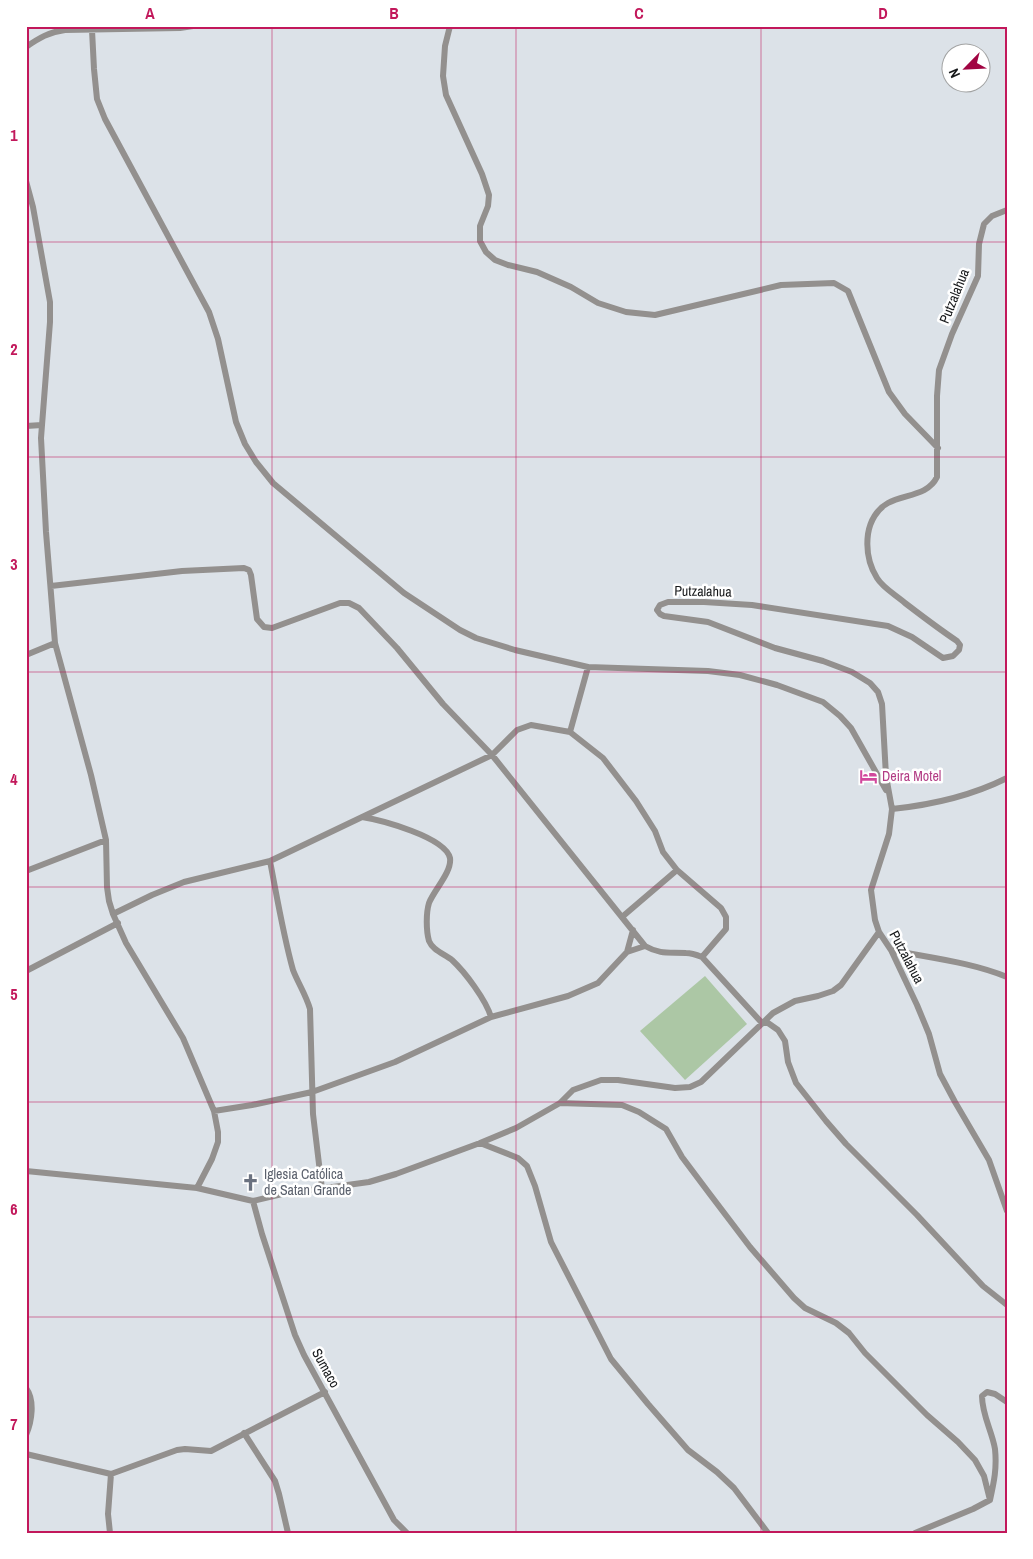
<svg xmlns="http://www.w3.org/2000/svg" width="1033" height="1559" font-family="'Archivo Narrow',sans-serif">
	<style>
		.green { fill: #acc7a5 }
		.lines { fill: none; stroke-linecap: round; stroke-linejoin: round }
		.minor { stroke: #93908e; stroke-width: 6 }
		.grid { fill: none; stroke: #c2185b; stroke-width: 1; stroke-opacity: 0.55 }
		.labels { text-anchor: middle; stroke-width: 5; stroke-linejoin: round; paint-order: stroke }
		.street-label { font-size: 14px; fill: #16181a; stroke: #fff }
		.hotel-label { font-size: 14px; fill: #b23c85; stroke: #fff; text-anchor: start }
		.worship-label { font-size: 14px; fill: #5b616d; stroke: #fff; text-anchor: start }
		.neatline { fill: none; stroke: #c2185b; stroke-width: 2 }
		.grid-label { font-size: 16px; text-anchor: middle; font-weight: bold; fill: #c2185b }
	</style>
	<rect width="100%" height="100%" fill="#dce2e8"/>
	<path class="green" d="M705 976 747 1024 685 1080 640 1031Z"/>
	<g class="lines">
		<path class="minor" d="M450 26 445 46 443 76 446 95 482 174 489 195 488 206 480 226V241L486 252 495 260 508 265 537 272 571 287 598 303 626 312 655 315 781 285 834 283 848 291 889 392 905 414 938 448
			M92 30 94 69 97 99 105 119 209 312 218 339 236 422 245 444 256 462 273 483 404 593 460 630 476 638 515 650 588 667 708 671 740 675 777 685 823 702 840 716 851 728 886 790
			M26 47C39 38 49 32 65 30L180 28 193 26
			M26 181 33 207 50 302V322L41 438 46 532 55 643 91 775 106 840 107 887 109 901 113 914 126 943 183 1038 214 1111 218 1132V1142L212 1159 197 1188
			M1007 210 992 216 984 224 979 244 978 276 952 334 939 370 937 396V477C928 496 904 494 888 503 877 509 870 521 868 534 866 549 869 565 877 578 883 588 896 595 905 603 922 616 939 629 957 641L960 645 959 650 953 656 943 658 912 637 888 626 752 605 704 602H668L660 605 657 610 660 614 664 616 708 622 775 648 823 661 852 672 870 683 878 692 882 704 886 776 892 809 889 834 871 890 875 920 879 932 891 950 917 1005 929 1034 940 1074 955 1102 989 1160 1007 1211
			M26 426 42 425
			M51 586 182 571 244 568 249 570 251 575 257 619 264 627 272 628 340 603H349L359 608 397 648 443 704 492 755 645 946C661 955 669 952 686 953 692 953 697 955 702 957
			M26 655 55 643
			M570 732 588 667
			M892 809C931 805 971 796 1007 778
			M362 817C381 820 445 837 450 858 452 872 434 890 429 903 426 913 426 930 429 941 433 951 445 954 452 960 465 972 486 1000 491 1017
			M270 861C277 897 283 934 293 970 298 983 306 995 310 1009L313 1114 322 1189
			M26 871 106 840
			M113 914 152 895 184 882 270 861 492 755 517 730 531 725 570 732 603 758 636 801 655 831 663 852 677 870 721 908 726 917V929L702 957 762 1023H768L778 1030 785 1041 788 1062 796 1083 826 1121 846 1144 917 1215 983 1286 1007 1305
			M622 917 677 870
			M891 950C930 958 970 962 1007 977
			M627 952 633 930
			M26 971 118 923
			M26 1035V1059
			M560 1103 622 1105 639 1112 666 1129 682 1157 709 1193 750 1247 794 1298 805 1308 836 1323 849 1333 865 1353 927 1415 958 1442 975 1460 984 1476 990 1500
			M214 1111 252 1105 312 1092 395 1062 491 1017 568 996 598 983 627 952 645 946
			M480 1143 518 1158 527 1166 535 1186 551 1242 611 1359 648 1404 688 1450 717 1472 734 1488 768 1533
			M26 1171 197 1188 253 1201 282 1194 369 1182 396 1174 480 1143 516 1128 560 1103 573 1090 601 1080H618L675 1088 690 1087 701 1082 773 1013 795 1001 818 996 833 991 841 985 879 932
			M253 1201 262 1234 295 1335 304 1355 394 1520 407 1533
			M26 1388C35 1400 32 1421 26 1435
			M244 1433 275 1481 279 1494 288 1533
			M26 1454 111 1474
			M110 1533 108 1514 111 1474 177 1450 185 1449 211 1451 325 1392
			M915 1533 973 1509 990 1500C994 1482 997 1468 995 1449 992 1431 982 1415 982 1396L987 1392 995 1394 1007 1402"/>
	</g>
	<path class="grid" d="M272 26V1533M516 26V1533M761 26V1533M26 242H1007M26 457H1007M26 672H1007M26 887H1007M26 1102H1007M26 1317H1007"/>
	<defs>
		<symbol id="hotel-bare" viewBox="-9 -9 18 18"><path d="M-6-4.5h1.5V1H6V5H4.5V3h-9V5H-6ZM-4 0a1.8 1.8 0 1 1 3.6 0ZM.5 0V-2.5h3Q6-2.5 6 0Z" fill="#d1479c" stroke="#fff" stroke-width="2.5" paint-order="stroke"/></symbol>
		<symbol id="church-bare" viewBox="-9 -9 18 18"><path d="M-1.2-6h2.4v3.5h3.3v2.4h-3.3V6h-2.4V-.1h-3.3v-2.4h3.3Z" fill="#6b7280" stroke="#fff" stroke-width="2.5" paint-order="stroke"/></symbol>
	</defs>
	<g fill-rule="evenodd">
		<use href="#hotel-bare" x="856" y="764" width="25" height="25"/>
		<use href="#church-bare" x="238" y="1170" width="25" height="25"/>
	</g>
	<g class="labels">
		<g class="street-label">
			<text transform="translate(954 296) rotate(-68)" y="5">Putzalahua</text>
			<text transform="translate(703 591) rotate(1)" y="5">Putzalahua</text>
			<text transform="translate(907 957) rotate(62)" y="5">Putzalahua</text>
			<text transform="translate(326 1368) rotate(61)" y="5">Sumaco</text>
		</g>
		<g class="hotel-label">
			<text x="882" y="781">Deira Motel</text>
		</g>
		<g class="worship-label">
			<text x="264" y="1179">Iglesia Católica<tspan x="264" dy="16">de Satan Grande</tspan></text>
		</g>
	</g>
	<rect width="1033" height="1559" fill="none" stroke="#ffffff" stroke-width="55"/>
	<g transform="translate(966 68) rotate(246)"><circle r="24" fill="#ffffff" stroke="#a2a3a3"/>
	<path d="M0-4L9 19L0 12L-9 19Z" fill="#a10442"/>
	<text y="-8" font-size="14" font-weight="bold" text-anchor="middle" fill="#16181a">N</text>
	</g>
	<rect x="28" y="28" width="978" height="1504" class="neatline"/>
	<g class="grid-label">
		<text x="150" y="19">A</text>
		<text x="394" y="19">B</text>
		<text x="639" y="19">C</text>
		<text x="883" y="19">D</text>
		<text x="14" y="141">1</text>
		<text x="14" y="355">2</text>
		<text x="14" y="570">3</text>
		<text x="14" y="785">4</text>
		<text x="14" y="1000">5</text>
		<text x="14" y="1215">6</text>
		<text x="14" y="1430">7</text>
	</g>
</svg>
